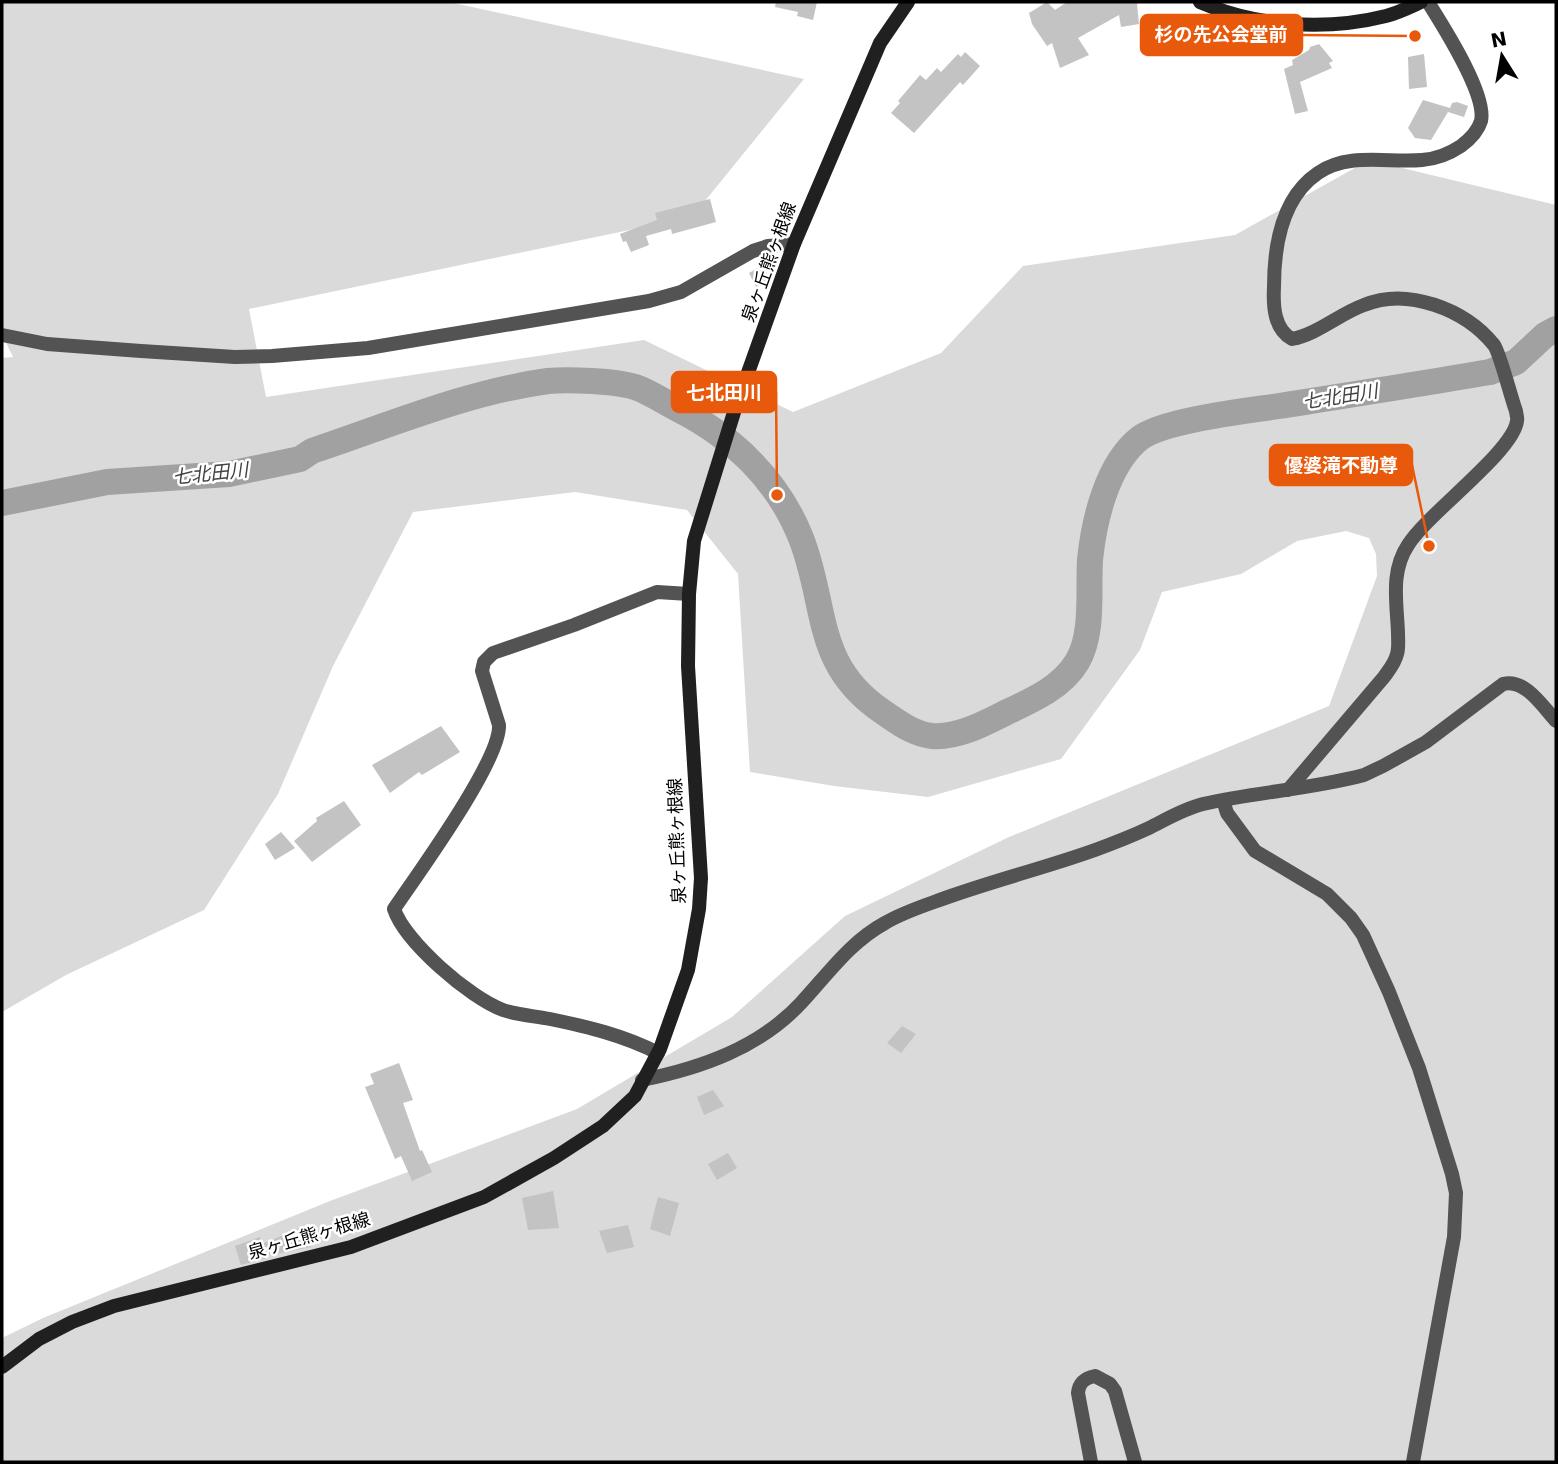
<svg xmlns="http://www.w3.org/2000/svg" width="1558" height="1464" font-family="'DejaVu Sans','Noto Sans JP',sans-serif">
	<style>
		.green { fill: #dadada }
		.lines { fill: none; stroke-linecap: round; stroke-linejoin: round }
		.river { stroke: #a1a1a1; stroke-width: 26 }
		.building { fill: #c3c3c3 }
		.minor { stroke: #535353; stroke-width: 14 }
		.tertiary { stroke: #535353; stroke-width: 14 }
		.secondary { stroke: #202020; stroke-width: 14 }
		.labels { text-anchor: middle; stroke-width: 5; stroke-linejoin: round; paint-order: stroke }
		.street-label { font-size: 18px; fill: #000; stroke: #fff }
		.water-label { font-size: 19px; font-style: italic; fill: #424242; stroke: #fff }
		.leader { fill: none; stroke: #e8590c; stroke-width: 2.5 }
		.callout-dot { fill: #e8590c; stroke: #fff; stroke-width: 2.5 }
		.callout { fill: #e8590c; stroke: #e8590c; stroke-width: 2.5 }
		.callout-label { font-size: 19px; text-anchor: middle; font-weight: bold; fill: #fff }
	</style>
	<rect width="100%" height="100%" fill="#fff"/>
	<path class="green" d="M2 2H449L804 79 692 217 249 309 266 397 644 340 793 412 941 353 1023 266 1235 235 1369 160 1556 205V1462H2V1338L43 1318 330 1201 577 1109 732 1017 845 916 1009 837 1329 706 1377 576 1376 554 1369 538 1346 531 1297 541 1241 574 1162 592 1140 650 1061 759 928 797 834 786 750 772 738 574 687 510 575 492 413 512 333 666 278 794 204 910 66 975 2 1012V358L13 357 2 334Z"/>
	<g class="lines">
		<path class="river" d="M2 503 107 482 229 474 300 459 312 451C390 425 467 392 548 381 568 379 616 381 635 387 650 392 664 402 678 409 733 437 778 480 801 538 828 607 813 665 883 712 898 722 913 734 932 736 958 738 985 723 1007 712 1033 700 1062 687 1077 662 1094 634 1088 591 1090 560 1094 520 1107 464 1140 438 1164 420 1246 411 1279 406 1349 395 1420 384 1490 372L1516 362 1545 335 1556 329"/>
	</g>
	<path class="building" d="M776 2H817L813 20 797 16 798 12 775 7Z
		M1047 2 1055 10 1067 2H1141L1137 4 1139 24 1121 27 1119 15 1078 38 1089 55 1060 68 1052 43 1047 46 1032 24 1029 13Z
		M1319 44 1333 61 1329 63 1332 68 1300 82 1308 111 1295 114 1284 69 1293 65 1292 60 1309 50 1310 47Z
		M965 52 980 66 963 85 960 82 914 133 891 113 900 103 898 101 920 75 926 80 937 68 941 72 958 54 961 57Z
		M1424 54 1427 87 1409 89 1408 57Z
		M1423 100 1450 108 1452 103 1457 102 1468 106 1464 117 1448 112 1431 140 1415 138 1408 128Z
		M710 199 716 222 672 234 671 229 646 236 649 245 631 252 626 241 623 242 620 234 657 220 655 213Z
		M763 265 770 280 756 287 749 273Z
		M441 726 460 752 422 775 419 772 390 793 372 765Z
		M344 801 361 825 312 862 294 841 317 821 316 818Z
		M281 832 295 848 275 860 265 844Z
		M902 1026 916 1034 901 1053 887 1043Z
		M399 1063 413 1100 403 1103 420 1151 422 1150 432 1172 412 1181 401 1156 395 1159 365 1087 374 1084 370 1074Z
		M713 1090 724 1106 704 1115 697 1097Z
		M728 1153 737 1168 717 1180 708 1164Z
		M553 1191 559 1228 528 1230 522 1198Z
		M658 1197 679 1203 670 1236 650 1229Z
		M628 1225 634 1247 607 1253 599 1231Z
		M300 1228 311 1247 266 1256 267 1258 241 1265 235 1246 260 1237 262 1244Z"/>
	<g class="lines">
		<path class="minor" d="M1288 790 1384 677C1389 670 1395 663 1397 654 1399 648 1398 640 1398 633 1397 603 1390 572 1408 545 1428 513 1513 452 1517 421 1518 418 1516 414 1516 411 1511 398 1500 353 1494 345 1465 309 1407 287 1364 305 1339 314 1318 334 1292 339 1274 329 1273 306 1274 287 1274 247 1281 198 1318 173 1348 152 1388 163 1422 160 1437 159 1449 154 1461 146 1469 140 1478 131 1481 121 1487 94 1443 26 1428 2
			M1223 800 1227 813 1255 851 1327 894 1351 918 1363 935 1389 992 1419 1068 1452 1174 1456 1193 1454 1237 1413 1462
			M658 1053C623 1035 588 1027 550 1019 535 1016 517 1015 503 1010 470 998 405 942 394 909 417 875 501 760 499 725L482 671 484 662 493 653 574 625 657 592 689 594
			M642 1080C701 1068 759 1048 801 1003 828 974 850 942 885 923 900 914 917 908 934 902 987 882 1042 869 1095 850 1114 843 1132 836 1149 828 1167 819 1183 809 1203 804 1256 792 1312 789 1364 775L1383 766 1426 742 1503 684C1525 678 1543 707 1556 721
			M1091 1462 1078 1393C1079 1382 1085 1378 1095 1376L1110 1384 1115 1391 1135 1462"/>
		<path class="tertiary" d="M2 335 47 344 141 351 235 357 272 356 368 348 649 301 681 292 753 251 768 246 794 244"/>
		<path class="secondary" d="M1200 2C1256 27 1326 31 1386 16 1398 13 1410 7 1421 2
			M2 1367 39 1339 72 1322 114 1306 351 1247 484 1197 554 1158 603 1126 635 1096 660 1049 688 970 699 909 701 878 688 666 689 594 694 541 735 409 794 244 880 43 908 2"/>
	</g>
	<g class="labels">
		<g class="street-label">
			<text transform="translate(769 262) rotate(-70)" y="6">泉ヶ丘熊ヶ根線</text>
			<text transform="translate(677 841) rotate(-92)" y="6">泉ヶ丘熊ヶ根線</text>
			<text transform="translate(309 1236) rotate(-16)" y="6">泉ヶ丘熊ヶ根線</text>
		</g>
		<g class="water-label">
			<text transform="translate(1340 396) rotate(-9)" y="7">七北田川</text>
			<text transform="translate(210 473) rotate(-6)" y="7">七北田川</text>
		</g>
	</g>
	<path class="leader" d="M1415 36L1302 35M777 495L776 392M1429 546L1412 465"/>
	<g class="callout-dot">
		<circle cx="1415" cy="36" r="7"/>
		<circle cx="777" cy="495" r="7"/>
		<circle cx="1429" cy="546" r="7"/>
	</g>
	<g class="callout">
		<rect x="1141" y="15" width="161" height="40" rx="7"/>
		<rect x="672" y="372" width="104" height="40" rx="7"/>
		<rect x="1270" y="445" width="142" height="40" rx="7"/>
	</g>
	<g class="callout-label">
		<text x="1221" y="41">杉の先公会堂前</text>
		<text x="724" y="399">七北田川</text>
		<text x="1341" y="472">優婆滝不動尊</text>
	</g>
	<rect width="1558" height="1464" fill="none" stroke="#000000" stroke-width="7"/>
	<g transform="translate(1502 56) rotate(349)" stroke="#ffffff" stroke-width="5" paint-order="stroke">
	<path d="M0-5L12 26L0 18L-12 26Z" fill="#000000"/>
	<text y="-10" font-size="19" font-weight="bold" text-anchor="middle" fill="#000000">N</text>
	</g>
</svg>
